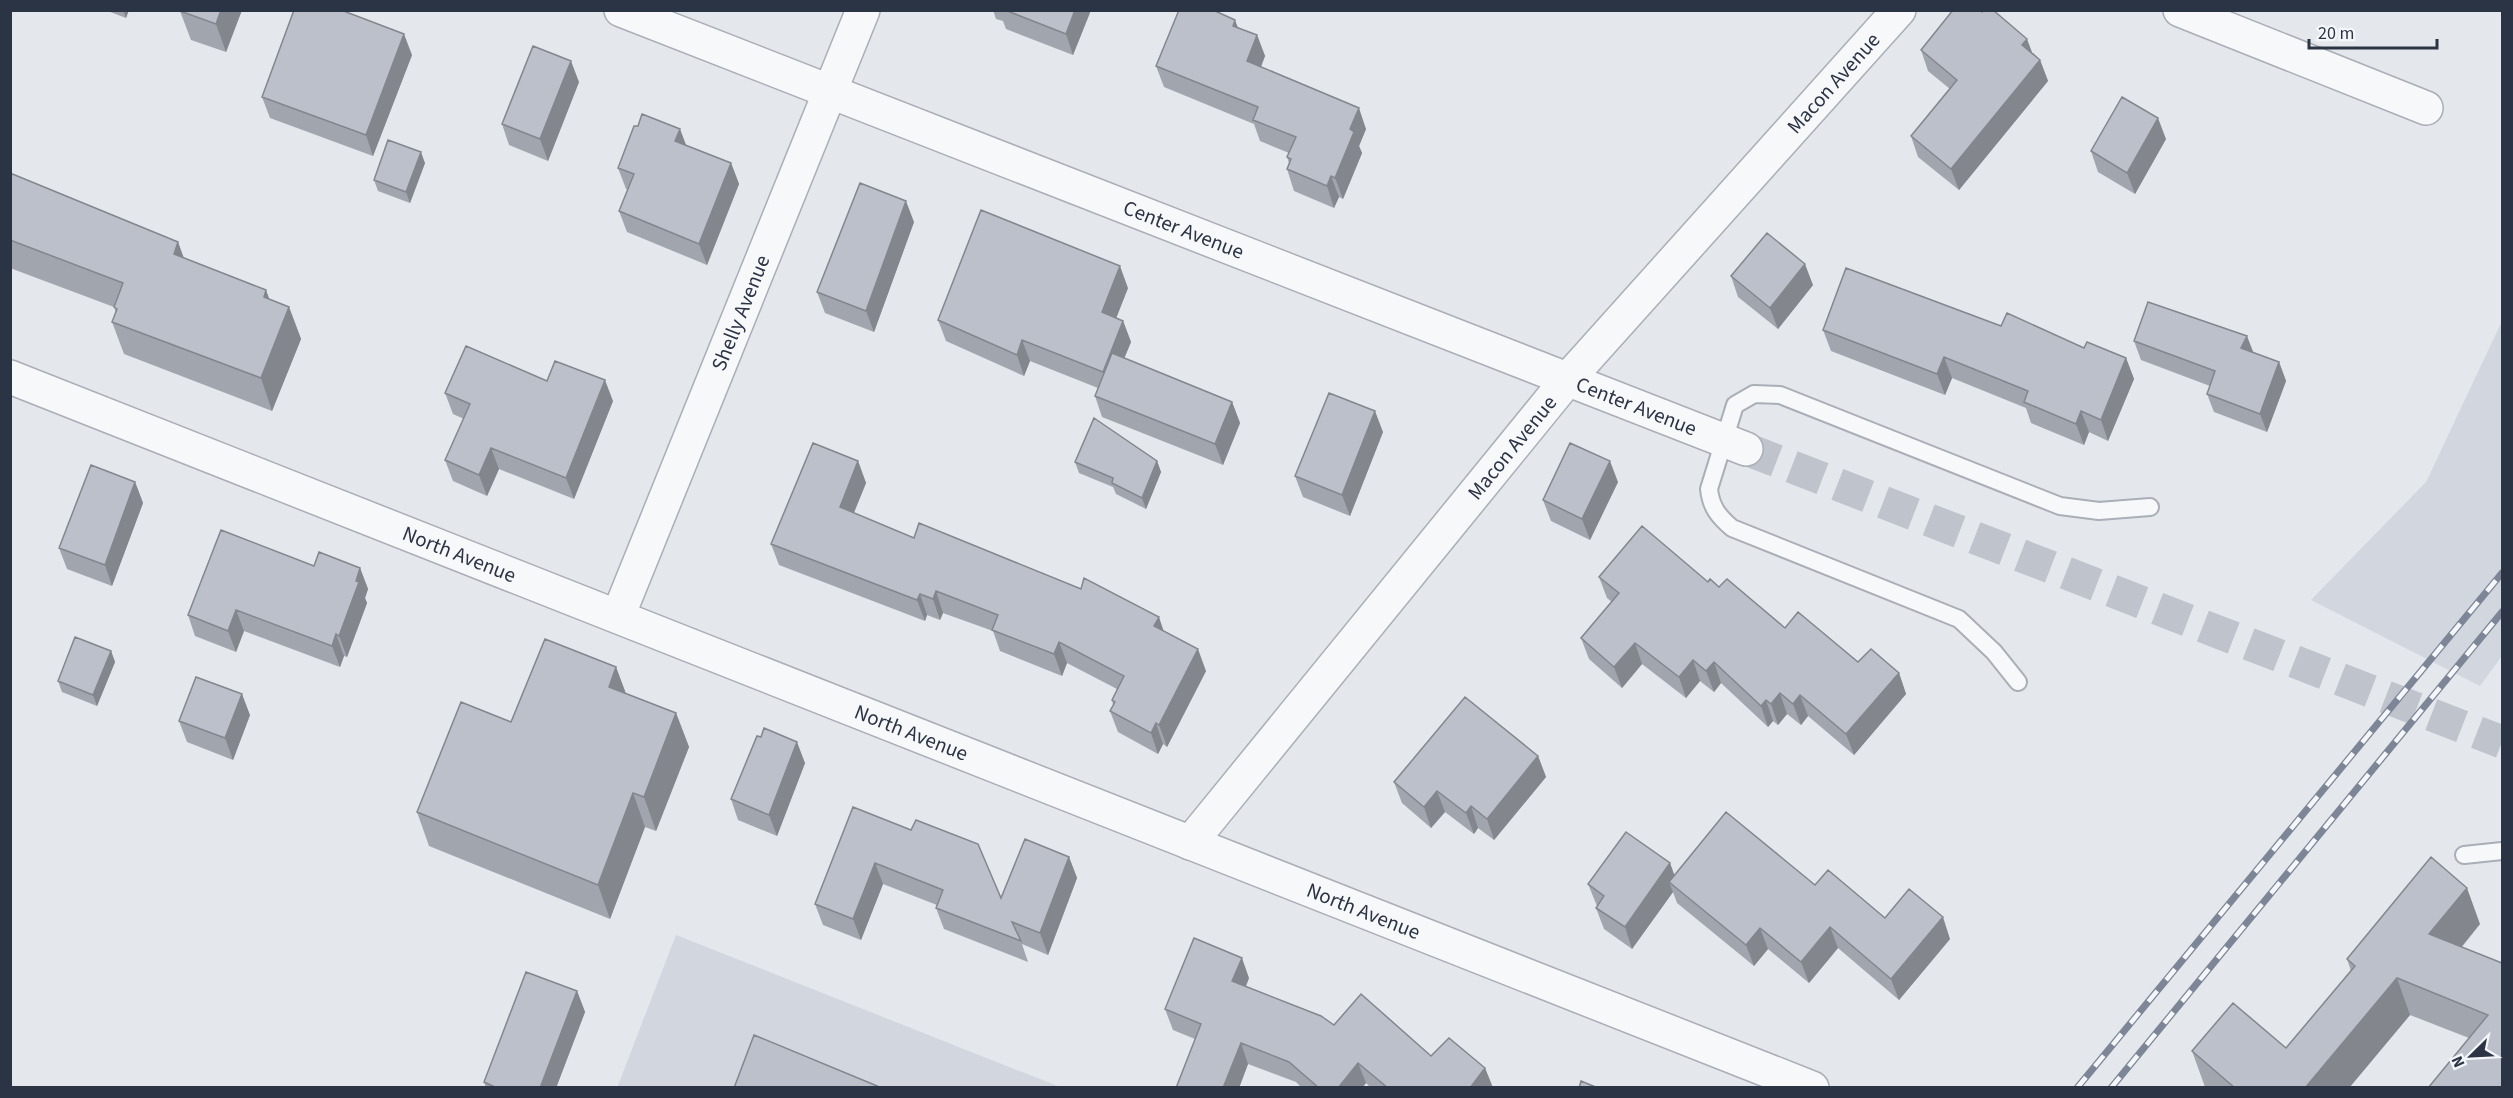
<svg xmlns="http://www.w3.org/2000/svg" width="2513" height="1098" font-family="'Source Sans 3',sans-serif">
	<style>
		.built { fill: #d2d6de }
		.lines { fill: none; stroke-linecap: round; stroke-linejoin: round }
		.minor-tunnel { stroke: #bfc3cb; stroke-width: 33; stroke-dasharray: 33 16; stroke-linecap: butt }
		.service-casing { stroke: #a9aeb7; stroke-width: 20 }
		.minor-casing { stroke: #a9aeb7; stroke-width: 36 }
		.service { stroke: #f7f8fa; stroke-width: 16 }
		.minor { stroke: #f7f8fa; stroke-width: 33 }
		.rail-casing { stroke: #7d8696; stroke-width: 7 }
		.rail { stroke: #f4f6f9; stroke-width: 4.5; stroke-dasharray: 14; stroke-linecap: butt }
		.wall { fill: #a1a5ae }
		.shaded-wall { fill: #83868d }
		.building { fill: #bbc0ca; stroke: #83868d; stroke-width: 1.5 }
		.labels { text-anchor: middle; stroke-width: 4.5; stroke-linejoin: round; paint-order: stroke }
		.street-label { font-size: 21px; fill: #2b3445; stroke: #f4f6f9 }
	</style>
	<rect width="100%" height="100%" fill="#e4e7ec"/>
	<path class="built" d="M2502 321V656L2480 686 2311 600 2426 482Z
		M676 935 1060 1087 617 1088Z"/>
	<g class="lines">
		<path class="minor-tunnel" d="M1746 449 2502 742"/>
		<defs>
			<path id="service" d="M2018 682 1994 652 1959 619 1732 528C1718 516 1711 507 1709 489L1735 405 1754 394 1780 395 2060 506 2099 511 2150 507
				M2464 855 2502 851"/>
			<g id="minor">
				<path id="s1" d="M621 10 1746 449"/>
				<path d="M2180 10 2426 108"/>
				<path id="s2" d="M10 377 1812 1088"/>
				<path id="s3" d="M618 616 863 10"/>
				<path id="s4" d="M1190 843 1567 380 1899 10"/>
			</g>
		</defs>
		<use href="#service" class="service-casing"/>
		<use href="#minor" class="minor-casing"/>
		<use href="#service" class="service"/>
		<use href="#minor" class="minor"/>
		<defs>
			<path id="rail" d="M2077 1088 2502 573
				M2111 1088 2502 612"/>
		</defs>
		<use href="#rail" class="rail-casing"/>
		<use href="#rail" class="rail"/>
	</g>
	<path class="wall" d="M105 10H129L126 18Z
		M242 10 226 52 191 40 180 11Z
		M993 10H1091L1073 55 1006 29 1003 21 996 19Z
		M1238 28 1257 35 1265 56 1261 67 1366 129 1359 146 1362 153 1343 199 1339 197 1334 208 1294 191 1287 169 1289 163 1287 157 1289 153 1260 141 1254 124 1164 87 1156 66Z
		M1921 50 2033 53 2040 60 2048 81 1959 190 1918 157 1911 136 1950 89 1928 71Z
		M412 55 373 156 270 118 262 97Z
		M579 82 548 161 509 145 502 124Z
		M2166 139 2135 194 2098 172 2091 151Z
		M686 145 731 163 739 184 707 265 627 232 619 211 628 190 626 189 618 168Z
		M425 163 410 203 378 191 374 180Z
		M10 173 178 242 184 258 266 290 269 299 289 307 301 339 272 411 124 354 112 322 116 313 114 307 10 268Z
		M914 222 874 332 825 313 817 292Z
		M1731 276 1813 285 1778 329 1738 297Z
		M1128 288 1116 318 1123 321 1131 342 1124 358 1232 402 1240 423 1223 465 1102 417 1095 396 1098 388 1030 361 1024 376 946 341 938 320Z
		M2001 326 2126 358 2134 379 2108 441 2089 432 2084 445 2031 423 2026 408 1952 378 1945 395 1831 351 1823 330Z
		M2134 341 2253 353 2279 362 2286 381 2267 432 2214 412 2207 394 2210 386 2141 360Z
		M445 393 613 401 574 499 499 469 487 496 453 481 445 460 464 419 453 414Z
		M1383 432 1350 516 1303 497 1295 476Z
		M858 461 866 483 854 513 914 538 1164 632 1206 671 1167 747 1163 744 1158 754 1118 732 1110 711 1113 705 1112 700 1117 689 1067 663 1062 676 1000 651 993 631 943 613 940 620 927 615 925 621 779 565 771 544Z
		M1157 461 1161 472 1146 509 1116 494 1113 487 1079 473 1075 462Z
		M135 482 143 503 112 586 67 569 59 548Z
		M1618 482 1590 540 1551 521 1543 500Z
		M314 566 360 568 368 589 365 598 367 603 347 657 344 656 340 667 244 631 236 652 195 636 188 615Z
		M1599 577 1708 582 1719 587 1785 628 1858 662 1899 673 1906 694 1854 755 1808 716 1801 725 1787 714 1778 725 1773 721 1768 727 1721 683 1714 692 1700 681 1686 698 1642 664 1622 688 1589 659 1581 638 1612 602 1607 598Z
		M111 651 115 662 97 706 62 692 58 681Z
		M616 667 626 694 676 713 689 747 656 831 645 827 610 919 429 846 417 812 511 722Z
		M250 715 233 760 187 742 179 721Z
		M761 737 805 763 777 836 738 820 731 799Z
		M1538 756 1546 777 1494 840 1478 828 1474 834 1445 812 1431 828 1402 803 1394 782Z
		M853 807 1001 898 1069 857 1077 878 1048 955 1022 944 1028 962 944 929 936 908 937 905 883 884 861 940 823 925 815 904Z
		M1670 863 1674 875 1815 885 1885 918 1950 939 1899 1000 1838 948 1809 983 1768 949 1754 966 1677 903 1673 892 1632 949 1604 929 1596 908 1597 906 1588 884Z
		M2480 924 2462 947 2502 963V1088L2469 1038 2410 1015 2349 1088 2205 1087 2192 1051 2286 1048 2351 971 2347 959Z
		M1249 978 1246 986 1334 1025 1431 1056 1485 1068 1493 1088H1371L1366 1083 1362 1088H1302L1296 1082 1248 1064 1239 1088H1176L1195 1039 1173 1030 1165 1009Z
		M577 991 585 1012 556 1088H486L484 1082Z"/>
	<path class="shaded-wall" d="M123 10H129L126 18Z
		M221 10H242L226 52 216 24Z
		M1075 10H1091L1073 55 1066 34Z
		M1235 20 1243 41 1233 26Z
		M404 34 412 55 373 156 366 135Z
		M1257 35 1265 56 1255 82 1247 61Z
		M2027 39 2035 60 2022 45Z
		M2040 60 2048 81 1959 190 1951 169Z
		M571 61 579 82 548 161 540 139Z
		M1359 108 1366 129 1359 146 1362 153 1343 199 1335 178 1350 129Z
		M2158 118 2166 139 2135 194 2127 173Z
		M680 129 688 150 675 141Z
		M421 152 425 163 410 203 406 192Z
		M731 163 739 184 707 265 699 244Z
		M1331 176 1339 197 1334 208 1327 186Z
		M906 201 914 222 874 332 866 311Z
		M178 242 189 274 174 254Z
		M1805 264 1813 285 1778 329 1770 308Z
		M1120 266 1128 288 1110 334 1102 312Z
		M266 290 278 323 264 297Z
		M289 307 301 339 272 411 261 378Z
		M1123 321 1131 342 1110 393 1103 372Z
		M2247 336 2254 354 2241 348Z
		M1022 340 1030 361 1024 376 1017 355Z
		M1944 357 1952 378 1945 395 1937 374Z
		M2126 358 2134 379 2108 441 2101 420Z
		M2279 362 2286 381 2267 432 2260 414Z
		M605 380 613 401 574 499 566 478Z
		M1232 402 1240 423 1223 465 1215 444Z
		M1375 411 1383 432 1350 516 1342 495Z
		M2081 411 2089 432 2084 445 2076 424Z
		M491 448 499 469 487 496 479 475Z
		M858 461 866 483 847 529 840 507Z
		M1157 461 1161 472 1146 509 1142 498Z
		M1610 461 1618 482 1590 540 1582 519Z
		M135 482 143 503 112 586 105 565Z
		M360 568 368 589 365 598 367 603 347 657 339 636Z
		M936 591 943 613 940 620 933 599Z
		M920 594 927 615 925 621 917 600Z
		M236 610 244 631 236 652 228 631Z
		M1159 617 1166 638 1154 626Z
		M336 634 344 656 340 667 332 646Z
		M1059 642 1067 663 1062 676 1054 654Z
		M1635 643 1642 664 1622 688 1614 667Z
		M1198 649 1206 671 1167 747 1159 725Z
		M111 651 115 662 97 706 93 695Z
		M1693 660 1700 681 1686 698 1679 677Z
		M1714 662 1721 683 1714 692 1706 671Z
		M616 667 629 702 609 687Z
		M1899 673 1906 694 1854 755 1846 734Z
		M1780 693 1787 714 1778 725 1771 704Z
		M242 694 250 715 233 760 225 738Z
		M1800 695 1808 716 1801 725 1793 704Z
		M1766 700 1773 721 1768 727 1761 706Z
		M676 713 689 747 656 831 644 797Z
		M1156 723 1163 744 1158 754 1151 733Z
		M797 742 805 763 777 836 769 815Z
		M1538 756 1546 777 1494 840 1487 819Z
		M1437 791 1445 812 1431 828 1424 807Z
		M633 793 645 827 610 919 598 885Z
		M1471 806 1478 828 1474 834 1466 813Z
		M1069 857 1077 878 1048 955 1040 933Z
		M875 863 883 884 861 940 853 919Z
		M1670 863 1678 885 1669 882 1673 892 1632 949 1625 927Z
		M2467 888 2480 924 2442 970 2429 934Z
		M1943 917 1950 939 1899 1000 1891 979Z
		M1830 927 1838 948 1809 983 1801 962Z
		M1760 928 1768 949 1754 966 1746 945Z
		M1242 958 1249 978 1240 1001 1232 981Z
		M2397 978 2410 1015 2349 1088H2305Z
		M577 991 585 1012 556 1088H540Z
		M1241 1043 1248 1064 1239 1088H1223Z
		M1358 1063 1366 1083 1362 1088H1338Z
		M1485 1068 1493 1088H1470Z"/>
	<path class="building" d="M181 10H221L216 24 180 11Z
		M294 10H341L404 34 366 135 262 97Z
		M1005 10H1075L1066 34Z
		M1179 10H1213L1235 20 1233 26 1257 35 1247 61 1359 108 1350 129 1354 132 1335 178 1331 176 1327 186 1287 169 1291 159 1287 157 1296 137 1253 120 1258 107 1156 66Z
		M1953 10H1980L1982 12 1983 10H1993L2027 39 2022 45 2040 60 1951 169 1911 136 1957 80 1921 50Z
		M533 46 571 61 540 139 502 124Z
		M2122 97 2158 118 2127 173 2091 151Z
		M642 114 680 129 675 141 731 163 699 244 619 211 634 174 618 168 634 126H638Z
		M388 140 421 152 406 192 374 180Z
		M10 173 178 242 174 254 266 290 264 297 289 307 261 378 112 322 117 309 114 307 123 283 10 240Z
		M860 183 906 201 866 311 817 292Z
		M981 210 1120 266 1102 312 1123 321 1103 372 1022 340 1017 355 938 320Z
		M1767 233 1805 264 1770 308 1731 276Z
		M1846 268 2001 326 2007 313 2084 348 2087 342 2126 358 2101 420 2081 411 2076 424 2024 402 2028 391 1944 357 1937 374 1823 330Z
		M2148 302 2247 336 2241 348 2279 362 2260 414 2207 394 2215 371 2134 341Z
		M466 346 547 381 555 361 605 380 566 478 491 448 479 475 445 460 470 404 445 393Z
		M1112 353 1232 402 1215 444 1095 396Z
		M1329 393 1375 411 1342 495 1295 476Z
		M1094 418 1157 461 1142 498 1112 483 1113 478 1075 462Z
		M813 443 858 461 840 507 914 538 919 523 1081 589 1084 578 1159 617 1154 626 1198 649 1159 725 1156 723 1151 733 1110 711 1115 702 1112 700 1124 676 1059 642 1054 654 992 630 998 615 936 591 933 599 920 594 917 600 771 544Z
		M1570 443 1610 461 1582 519 1543 500Z
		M91 465 135 482 105 565 59 548Z
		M1642 526 1708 582 1710 579 1719 587 1727 579 1785 628 1798 612 1858 662 1871 649 1899 673 1846 734 1800 695 1793 704 1780 693 1771 704 1766 700 1761 706 1714 662 1706 671 1693 660 1679 677 1635 643 1614 667 1581 638 1619 593 1599 577Z
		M221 530 314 566 319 552 360 568 356 581 359 582 339 636 336 634 332 646 236 610 228 631 188 615Z
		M75 637 111 651 93 695 58 681Z
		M545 639 616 667 609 687 676 713 644 797 633 793 598 885 417 812 461 702 511 722Z
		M196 677 242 694 225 738 179 721Z
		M1465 697 1538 756 1487 819 1471 806 1466 813 1437 791 1424 807 1394 782Z
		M764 728 797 742 769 815 731 799 757 736 761 737Z
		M853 807 911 830 916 820 978 844 1001 898 1025 839 1069 857 1040 933 1012 922 1021 941 936 908 943 890 875 863 853 919 815 904Z
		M1726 812 1815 885 1828 870 1885 918 1909 889 1943 917 1891 979 1830 927 1801 962 1760 928 1746 945 1669 882Z
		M1626 832 1670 863 1625 927 1596 908 1604 896 1588 884Z
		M2431 857 2467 888 2429 934 2502 963V1088H2428L2488 1015 2397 978 2305 1088H2235L2192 1051 2233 1003 2286 1048 2355 966 2347 959Z
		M1194 938 1242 958 1232 981 1321 1016 1334 1025 1361 994 1431 1056 1449 1038 1485 1068 1470 1088H1388L1358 1063 1338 1088H1319L1289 1062 1241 1043 1223 1088H1176L1201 1024 1165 1009Z
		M526 972 577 991 540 1088H497L484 1082Z
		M754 1035 882 1088H734Z
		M1581 1081 1598 1088H1579Z"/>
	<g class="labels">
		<g class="street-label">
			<text dy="7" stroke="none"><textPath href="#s4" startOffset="996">Macon Avenue</textPath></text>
			<text dy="7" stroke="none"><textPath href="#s1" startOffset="604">Center Avenue</textPath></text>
			<text dy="7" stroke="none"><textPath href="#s3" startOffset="327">Shelly Avenue</textPath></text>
			<text dy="7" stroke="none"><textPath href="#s1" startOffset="1090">Center Avenue</textPath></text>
			<text dy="7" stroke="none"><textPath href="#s4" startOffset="510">Macon Avenue</textPath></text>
			<text dy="7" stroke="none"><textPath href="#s2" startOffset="483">North Avenue</textPath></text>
			<text dy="7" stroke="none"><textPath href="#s2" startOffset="969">North Avenue</textPath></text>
			<text dy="7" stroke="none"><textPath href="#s2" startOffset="1455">North Avenue</textPath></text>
		</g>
	</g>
	<rect width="2513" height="1098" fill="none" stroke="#2b3445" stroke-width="24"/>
	<g transform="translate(2471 1056) rotate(246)" stroke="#f4f6f9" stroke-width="4.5" paint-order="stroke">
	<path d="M0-4.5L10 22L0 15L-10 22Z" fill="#2b3445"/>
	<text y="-9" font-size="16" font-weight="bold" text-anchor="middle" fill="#2b3445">N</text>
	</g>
	<path d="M2309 39v9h128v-9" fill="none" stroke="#2b3445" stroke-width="3"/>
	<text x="2318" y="39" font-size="18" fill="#2b3445" stroke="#f4f6f9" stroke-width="4.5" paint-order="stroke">20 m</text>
</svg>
